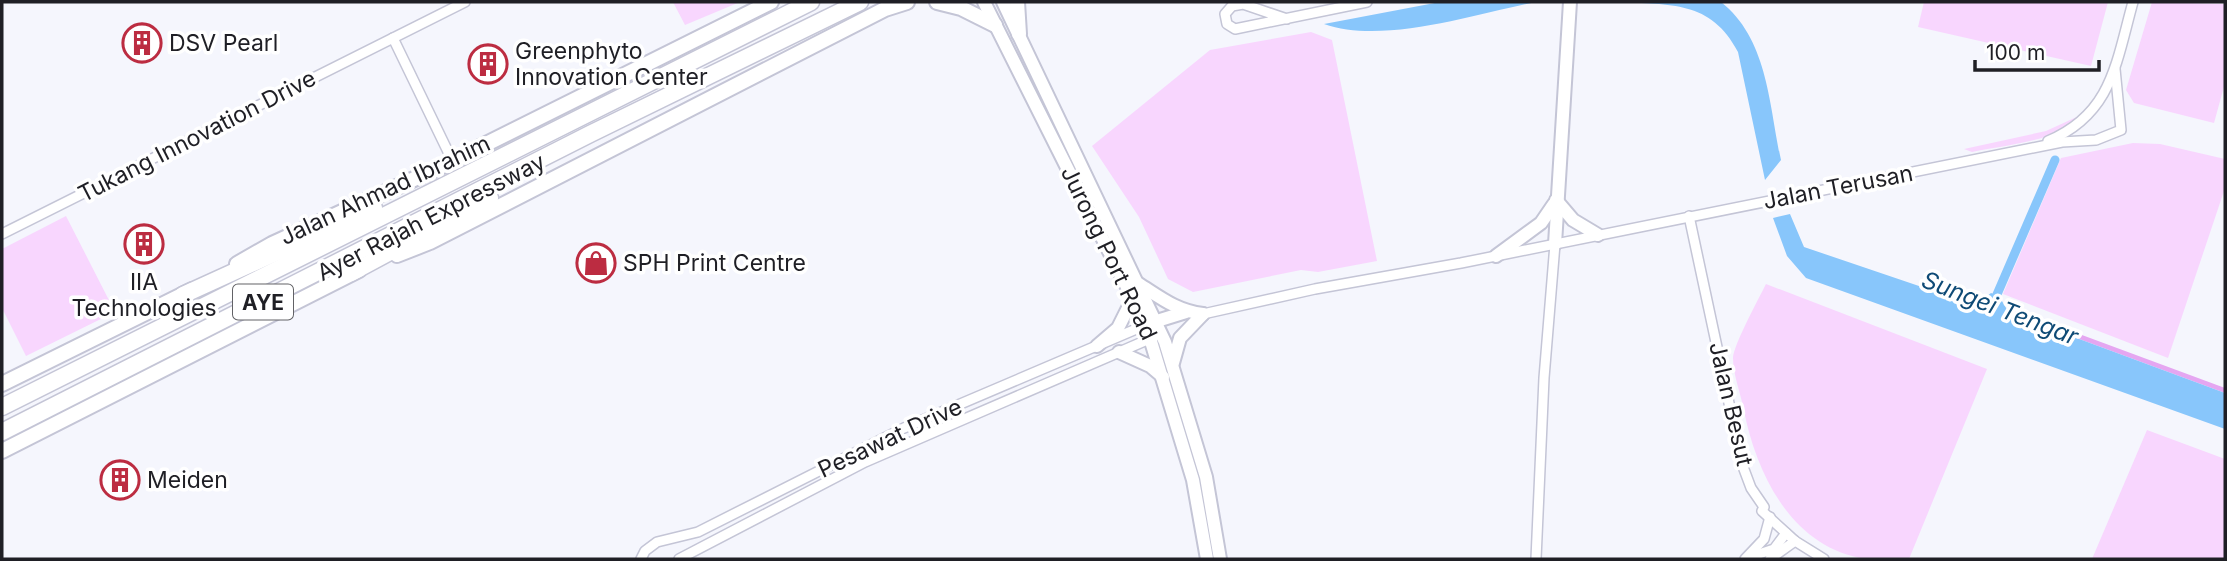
<svg xmlns="http://www.w3.org/2000/svg" width="2227" height="561" font-family="Inter,sans-serif">
<style>
.green{fill:#f8d6fe}
.forest{fill:#e5a6f1}
.water{fill:#88c6fb}
.lines{fill:none;stroke-linecap:round;stroke-linejoin:round}
.canal{stroke:#88c6fb;stroke-width:9}
.street-casing{stroke:#c4c5d6;stroke-width:12}
.secondary-casing{stroke:#c4c5d6;stroke-width:16}
.primary-casing{stroke:#c4c5d6;stroke-width:18}
.highway-casing{stroke:#c4c5d6;stroke-width:19}
.street{stroke:#fff;stroke-width:9}
.secondary{stroke:#fff;stroke-width:12}
.primary{stroke:#fff;stroke-width:14}
.highway{stroke:#fff;stroke-width:16}
.labels{text-anchor:middle;dominant-baseline:central;stroke-width:7;stroke-linejoin:round;paint-order:stroke}
.shield{fill:#fff;stroke:#626266;stroke-width:2}
.shield-label{font-size:21px;font-weight:bold;fill:#1f1f25}
.poi-label{font-size:23px;fill:#1f1f25;stroke:#fff;text-anchor:start}
.street-label{font-size:23px;fill:#1f1f25;stroke:#fff}
.water-label{font-size:24px;font-style:italic;fill:#0f4b76;stroke:#fff}
</style>
<rect width="100%" height="100%" fill="#f5f6fd"/>
<g class="green">
<path d="M673 2H740L685 25Z"/>
<path d="M1924 2H2108L2091 66 1918 27Z"/>
<path d="M2152 2 2225 4V83L2214 123 2134 103 2126 90Z"/>
<path d="M1311 32 1332 40 1377 261 1318 272 1301 270 1193 292 1168 279 1139 217 1092 146 1210 50Z"/>
<path d="M2081 115C2067 140 2000 146 1972 152L1964 149 2046 131Z"/>
<path d="M2133 143 2160 144 2225 159V188L2168 358 2003 294 2061 158Z"/>
<path d="M66 216 115 312 26 356 2 308V249Z"/>
<path d="M1766 284 1987 369 1909 559C1895 559 1880 561 1866 559 1792 548 1757 475 1744 411 1741 394 1733 375 1733 358 1733 346 1759 298 1766 284Z"/>
<path d="M2147 430 2225 459V559H2092Z"/>
</g>
<path class="forest" d="M2012 309 2225 388V393L2009 313Z"/>
<g class="water">
<path d="M1440 2H1536C1475 14 1383 45 1324 24Z"/>
<path d="M1618 2H1721C1768 39 1769 105 1781 160L1765 180 1738 52C1711 0 1670 5 1618 2Z"/>
<path d="M1790 214 1804 247 1975 305 1991 293 1999 296 2009 313 2225 393V429L1806 278 1787 256 1773 218Z"/>
</g>
<g class="lines">
<path class="canal" d="M1992 306 2055 160"/>
<g class="street-casing">
<g id="street">
<path d="M1287 19 1243 4 1232 6 1225 14 1227 24 1235 29 1367 2"/>
<path d="M393 38 452 160"/>
<path d="M2048 141C2112 114 2116 63 2133 2"/>
<path d="M1689 216 1742 464 1751 488 1764 507 1762 511 1795 541 1824 559"/>
<path d="M2 234 465 2"/>
<path d="M1203 314 1315 289 1461 263 2062 142 2096 140 2121 130 2115 69"/>
<path d="M1747 558 1774 549 1786 533"/>
<path d="M641 559 645 551 657 542 698 532 904 428 1148 324"/>
<path d="M679 559 865 462 1154 337"/>
<path d="M1536 559 1544 378 1555 244"/>
<path d="M1745 559 1764 539 1770 517"/>
<path d="M1770 559 1795 541"/>
</g>
</g>
<g class="secondary-casing">
<g id="secondary">
<path d="M984 2 1146 325 1193 480 1207 559"/>
<path d="M1003 2 1165 342 1206 477 1220 559"/>
<path d="M1556 200 1573 220 1598 235"/>
<path d="M1555 244 1570 2"/>
<path d="M1496 256 1541 223 1554 204"/>
<path d="M1139 284C1161 298 1177 311 1203 314"/>
<path d="M1157 321 1186 312"/>
<path d="M1097 346 1118 328 1133 298"/>
<path d="M1119 352 1150 366 1163 377"/>
<path d="M1173 363 1180 338 1203 314"/>
</g>
</g>
<g class="primary-casing">
<g id="primary">
<path d="M937 2 961 8 995 25"/>
<path d="M1017 2 1019 34"/>
<path d="M397 255 430 242 885 9 907 2"/>
<path d="M237 264 272 244 436 169 771 2"/>
<path d="M2 384 192 290"/>
<path d="M2 451 359 270"/>
</g>
</g>
<g class="highway-casing">
<g id="highway">
<path d="M351 273 490 198"/>
<path d="M183 295 374 208"/>
<path d="M2 407 811 2"/>
<path d="M2 432 590 134 860 2"/>
</g>
</g>
<use href="#street" class="street"/>
<use href="#secondary" class="secondary"/>
<use href="#primary" class="primary"/>
<use href="#highway" class="highway"/>
</g>
<defs>
<g id="building-ring" transform="scale(2.0125)"><circle r="9.5" fill="#fff" stroke="#bc2c41" stroke-width="1.5"/><path d="M-4-6H4V6H1V3H-1V6H-4ZM-2.5-4.3h1.7v1.8h-1.7ZM.8-4.3h1.7v1.8H.8ZM-2.5-1h1.7V.8h-1.7ZM.8-1h1.7V.8H.8Z" fill="#bc2c41"/></g>
<g id="shop-ring" transform="scale(2.0125)"><circle r="9.5" fill="#fff" stroke="#bc2c41" stroke-width="1.5"/><path d="M-5-2.5h2.3a2.7 3.5 0 0 1 5.4 0H5L5.5 6h-11ZM-1.5-2.5h3a1.5 2.3 0 0 0-3 0Z" fill="#bc2c41"/></g>
</defs>
<g fill-rule="evenodd">
<use href="#building-ring" x="142" y="43"/>
<use href="#building-ring" x="488" y="64"/>
<use href="#building-ring" x="144" y="244"/>
<use href="#shop-ring" x="596" y="263"/>
<use href="#building-ring" x="120" y="480"/>
</g>
<g class="labels">
<rect class="shield" x="233" y="284.5" width="60" height="35" rx="5"/>
<g class="shield-label">
<text x="263" y="302">AYE</text>
</g>
<g class="poi-label">
<text x="169" y="43">DSV Pearl</text>
<text x="515" y="51">Greenphyto<tspan x="515" dy="26">Innovation Center</tspan></text>
<text x="623" y="263">SPH Print Centre</text>
<text x="144" y="282" text-anchor="middle">IIA<tspan x="144" dy="26">Technologies</tspan></text>
<text x="147" y="480">Meiden</text>
</g>
<g class="street-label">
<text transform="translate(197 136) rotate(-27)">Tukang Innovation Drive</text>
<text transform="translate(1838 187) rotate(-11)">Jalan Terusan</text>
<text transform="translate(385 190) rotate(-25)">Jalan Ahmad Ibrahim</text>
<text transform="translate(431 217) rotate(-27)">Ayer Rajah Expressway</text>
<text transform="translate(1109 253) rotate(64)">Jurong Port Road</text>
<text transform="translate(1731 404) rotate(77)">Jalan Besut</text>
<text transform="translate(890 438) rotate(-25)">Pesawat Drive</text>
</g>
<g class="water-label">
<text transform="translate(2000 308) rotate(21)">Sungei Tengar</text>
</g>
</g>
<rect width="2227" height="561" fill="none" stroke="#1f1f25" stroke-width="7"/>
<path d="M1975 60v10h124v-10" fill="none" stroke="#1f1f25" stroke-width="3.5"/>
<text x="1986" y="60" font-size="21" fill="#1f1f25" stroke="#ffffff" stroke-width="5" paint-order="stroke">100 m</text>
</svg>
